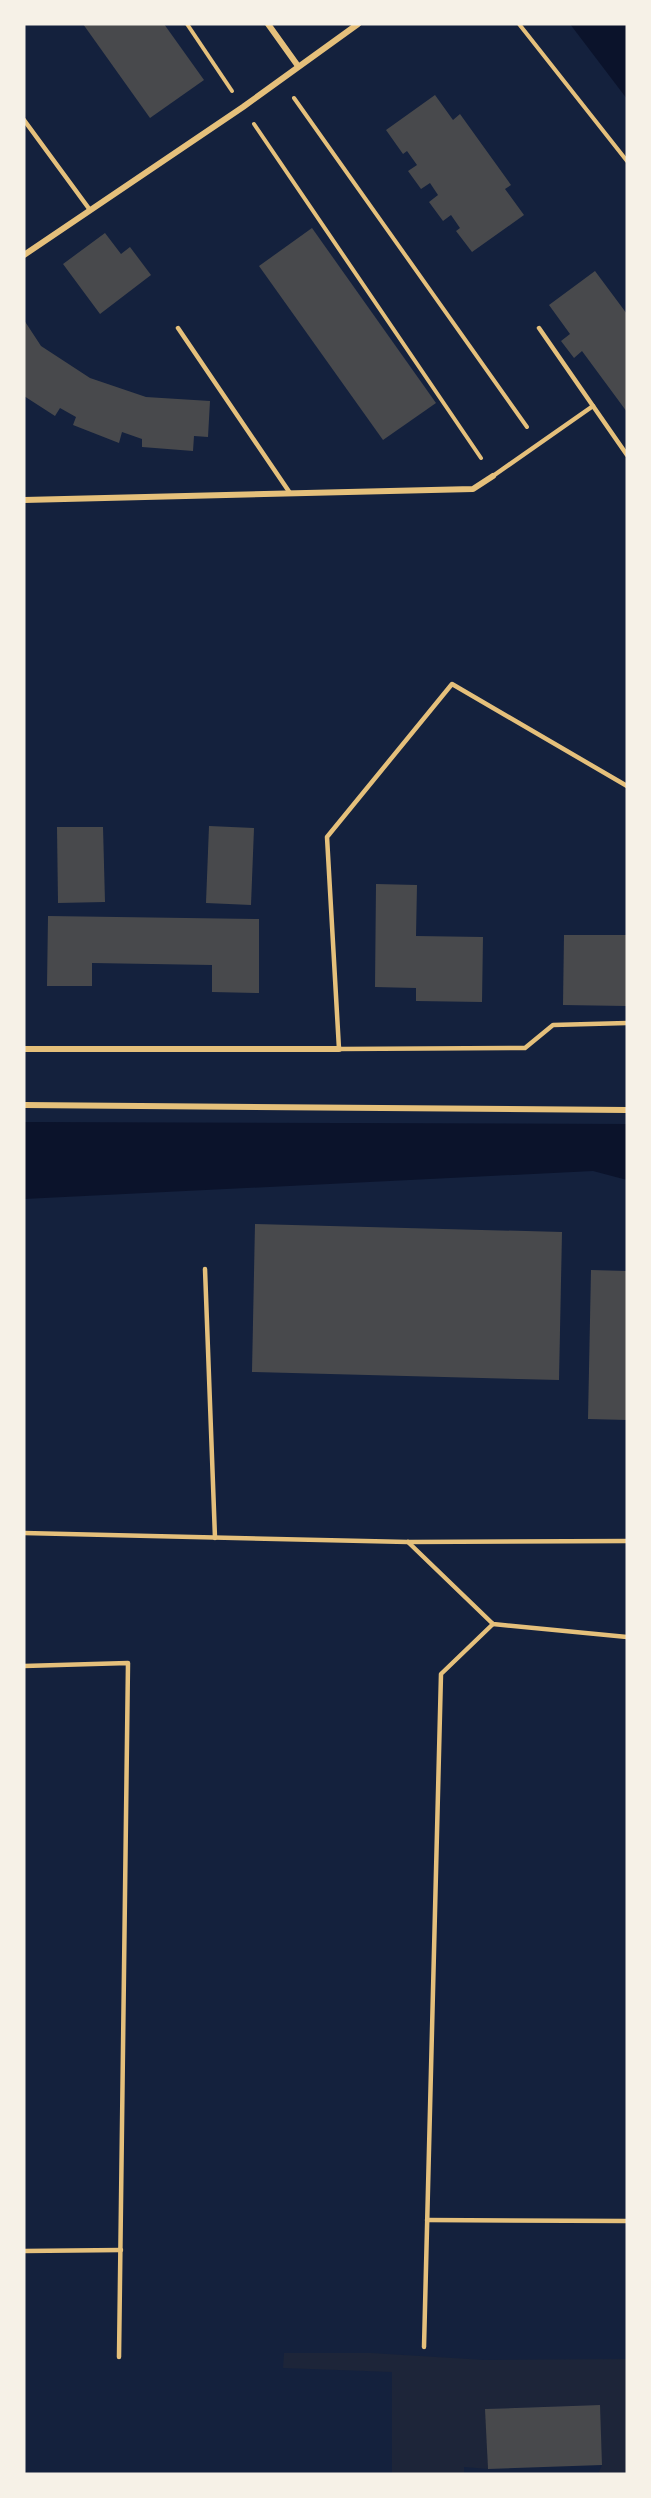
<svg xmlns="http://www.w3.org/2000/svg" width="651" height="2498" font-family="Figtree,sans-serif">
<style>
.green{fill:#1d2539}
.water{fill:#0b132b}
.building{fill:#48494c}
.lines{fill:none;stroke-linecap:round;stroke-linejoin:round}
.path{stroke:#e5c07b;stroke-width:4}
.service{stroke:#e5c07b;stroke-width:4.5}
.minor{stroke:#e5c07b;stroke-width:6}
</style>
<rect width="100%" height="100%" fill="#14213d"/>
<path class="green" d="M284 2353H371L485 2360 627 2359V2474H598L602 2465 599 2405 486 2409 488 2469 464 2467V2474H392V2372L283 2368Z"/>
<g class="water">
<path d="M570 24H627V99Z"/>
<path d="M24 1122 627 1124V1180L593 1171 24 1199Z"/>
</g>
<g class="building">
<path d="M83 24H164L204 80 150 118Z"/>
<path d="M435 95 453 120 460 114 511 185 505 189 524 215 472 252 456 231 460 228 451 215 443 221 429 202 438 195 430 183 421 189 408 171 417 165 407 151 403 154 386 130Z"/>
<path d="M312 228 436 403 383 440 259 266Z"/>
<path d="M105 233 121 254 130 247 151 275 100 314 63 264Z"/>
<path d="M595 271 627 314V412L582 351 574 358 561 341 570 334 549 305Z"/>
<path d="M24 320 41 346 90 378 146 397 210 401 208 437 194 436 193 451 142 447V439L122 432 119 443 73 425 76 417 60 408 55 416 24 396Z"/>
<path d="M209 826 254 828 251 905 206 903Z"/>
<path d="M57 827H103L105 902 58 903Z"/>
<path d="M376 884 417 885 416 936 483 937 482 1002 416 1001V988L375 987Z"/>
<path d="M48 916 259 919V993L212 992V965L92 963V986H47Z"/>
<path d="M564 935H627L626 1006 563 1005Z"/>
<path d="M255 1224 562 1232 559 1380 252 1372Z"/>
<path d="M591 1270 627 1271V1420L588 1419Z"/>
<path d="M600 2405 602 2465 488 2469 485 2409Z"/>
</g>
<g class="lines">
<g class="path">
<path d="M187 24 232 91"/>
<path d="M519 24 627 161"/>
<path d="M294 98 527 427"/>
<path d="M254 124 481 458"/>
</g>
<g class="service">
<path d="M24 120 90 210"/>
<path d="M178 328 290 493"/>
<path d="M593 406 627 455"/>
<path d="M493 476 593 406 539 328"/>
<path d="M627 786 452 684 327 837 339 1049 525 1048 553 1025 627 1023"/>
<path d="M205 1269 215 1538"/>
<path d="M24 1533 408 1542 627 1541"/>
<path d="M408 1542 493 1624 627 1637"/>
<path d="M24 1666 128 1663 119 2357"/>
<path d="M427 2220 627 2221"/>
<path d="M24 2251 121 2250"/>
<path d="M424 2347 441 1674 493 1624"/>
</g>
<g class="minor">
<path d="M268 24 298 66"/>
<path d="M24 255 243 107 358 24"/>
<path d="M24 500 473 489 493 476"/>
<path d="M24 1049H339"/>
<path d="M24 1105 627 1110"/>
</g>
</g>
<rect width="651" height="2498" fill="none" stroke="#f6f1e7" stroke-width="51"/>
</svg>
